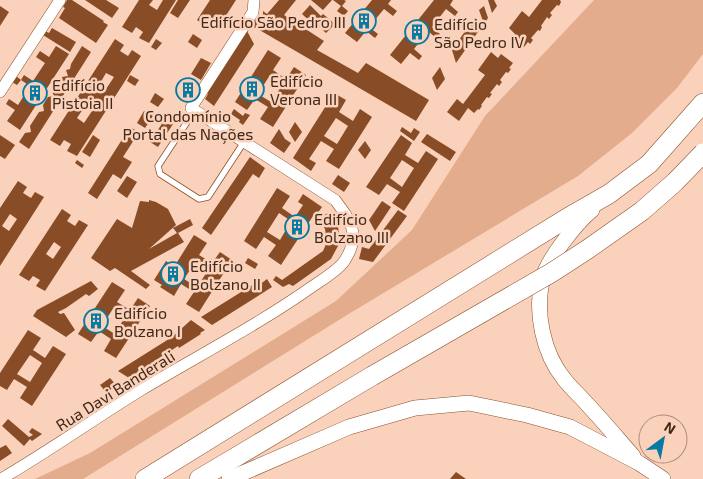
<svg xmlns="http://www.w3.org/2000/svg" width="703" height="479" font-family="'Exo 2',sans-serif">
<style>
.green{fill:#e3ac8d}
.building{fill:#884d27;fill-rule:evenodd}
.lines{fill:none;stroke-linecap:round;stroke-linejoin:round}
.service-casing{stroke:#8b512d;stroke-width:7}
.minor-casing{stroke:#8b512d;stroke-width:12}
.tertiary-casing{stroke:#8b512d;stroke-width:16}
.primary-casing{stroke:#8b512d;stroke-width:20}
.service{stroke:#fff;stroke-width:5.5}
.minor{stroke:#fff;stroke-width:11}
.tertiary{stroke:#fff;stroke-width:15}
.primary{stroke:#fff;stroke-width:19}
.primary-bridge-casing{stroke:#8b512d;stroke-width:20;stroke-linecap:butt}
.primary-bridge{stroke:#fff;stroke-width:19}
.labels{text-anchor:middle;dominant-baseline:central;stroke-width:5;stroke-linejoin:round;paint-order:stroke}
.poi-label{font-size:16px;fill:#412818;stroke:#fad1ba;text-anchor:start}
.street-label{font-size:16px;fill:#412818;stroke:#fad1ba}
</style>
<rect width="100%" height="100%" fill="#fad1ba"/>
<path class="green" d="M594 0H703V54L677 88 632 133 578 176 347 315 83 479H35L90 453 336 301 412 230 485 116Z"/>
<g class="building">
<path d="M67 0H72L104 21 103 22 108 25 96 43 59 18 65 8 63 7Z"/>
<path d="M85 0H106L119 8 112 18Z"/>
<path d="M139 0H153L149 5 157 10 163 0H176L149 43 139 38 143 32 136 27 132 33 122 27Z"/>
<path d="M178 0H190L178 18 170 13Z"/>
<path d="M210 0H236L218 28 209 22 206 26 197 20Z"/>
<path d="M279 0H296L284 15 324 41 317 50 358 73 366 63 429 100 416 121 256 28 250 27 256 17H263V11L267 14Z"/>
<path d="M311 0H332L323 10Z"/>
<path d="M333 0H344L346 1 342 6 348 11 344 16 337 11 341 6Z"/>
<path d="M372 0H391L388 4 397 11 393 16 384 9 369 27 378 34 375 38 366 31 357 42 345 33Z"/>
<path d="M434 0H453L450 5 458 12 455 16 446 9 432 27 440 34 436 38 428 31 414 49 422 56 419 60 410 53 401 64 390 55Z"/>
<path d="M488 0H494L497 6 492 13Z"/>
<path d="M542 0H560L561 2 559 6 557 5 550 13 552 15 549 19 547 17 541 26 542 27 540 31 538 30 531 38 533 40 530 44 528 42 524 47 512 38 515 34 509 28 522 11 529 17Z"/>
<path d="M310 5 321 16 323 14 335 24 326 33 315 23 314 25 302 14Z"/>
<path d="M0 6 9 12 0 26Z"/>
<path d="M484 6 488 18 484 24 479 10Z"/>
<path d="M475 17 480 29 456 63 452 50Z"/>
<path d="M52 28 76 42 70 52 43 35 45 31 49 33Z"/>
<path d="M247 31 254 44 214 106 205 99 208 94 207 93Z"/>
<path d="M193 34 202 40 197 48 188 42Z"/>
<path d="M115 39 124 45 120 51 128 56 132 50 141 56 77 156 67 151 71 144 64 140 60 146 50 140ZM106 73 114 77 106 89 99 85ZM85 106 92 111 84 123 77 118Z"/>
<path d="M156 39 162 43 156 50 151 47Z"/>
<path d="M56 46 69 54 20 130 7 121 15 110 6 104 9 99 18 105 30 86 21 80 24 75 33 81 45 63 36 57 40 51 49 57Z"/>
<path d="M82 46 91 52 29 149 19 142 25 133 31 132 30 126 39 112 44 111 43 105 48 97 54 96 52 91 58 90 57 84 63 82 62 77 68 76 66 70 70 69 71 64Z"/>
<path d="M268 50 281 58 273 70 286 79 294 67 306 75 273 127 260 119 268 107 255 99 247 110 235 102ZM270 75 283 84 271 102 258 94Z"/>
<path d="M491 52 498 58 501 54 513 63 509 68 511 69 508 73 506 72 500 80 502 82 499 86 497 84 490 93 492 94 489 98 487 97 481 105 482 106 479 110 478 109 474 113 468 108 459 121 447 112 457 99 463 104 485 75 478 70Z"/>
<path d="M201 58 211 63 201 80 191 74Z"/>
<path d="M440 67 445 79 437 90 432 78Z"/>
<path d="M130 75 139 80 135 86 127 81Z"/>
<path d="M16 76 21 80 17 85 12 82Z"/>
<path d="M187 84 194 88 190 96 182 92Z"/>
<path d="M155 93 164 99 158 107 150 102Z"/>
<path d="M334 93 346 100 339 112 353 121 360 109 372 117 339 169 326 161 334 149 321 141 309 159 316 163 311 171 293 158ZM336 118 348 126 337 144 324 136Z"/>
<path d="M234 109 243 116 245 113 250 115 243 125 239 122 240 120 231 114Z"/>
<path d="M144 111 153 116 145 128 137 123Z"/>
<path d="M167 116 175 121 158 147 150 142Z"/>
<path d="M295 122 302 132 295 142 289 132Z"/>
<path d="M130 127 139 132 123 157 132 162 121 179 113 174 97 199 88 193Z"/>
<path d="M402 127 411 133 414 128 420 132 414 141 400 131Z"/>
<path d="M279 129 285 139 291 143 284 153 270 143Z"/>
<path d="M427 134 456 152 450 161 421 142Z"/>
<path d="M0 135 15 145 5 159 0 156Z"/>
<path d="M93 135 100 140 90 157 82 152Z"/>
<path d="M401 135 412 143 405 155 418 163 426 151 438 159 404 211 392 203 400 192 387 184 379 195 366 187ZM402 160 414 168 402 187 390 178Z"/>
<path d="M365 141 371 150 365 159 358 150Z"/>
<path d="M250 157 265 168 259 178 253 174 211 235 202 228Z"/>
<path d="M77 160 84 165 82 168 75 163Z"/>
<path d="M338 175 350 183 344 192 332 184Z"/>
<path d="M127 176 137 182 127 198 117 191Z"/>
<path d="M18 181 27 187 23 193 31 198 35 192 44 197 0 266V208ZM10 214 17 219 9 231 2 226Z"/>
<path d="M277 188 290 196 282 208 295 217 303 205 298 202 303 194 322 207 317 214 315 213 281 265 268 256 276 245 264 237 256 249 244 241ZM279 213 291 221 280 240 267 232Z"/>
<path d="M149 200 156 202 168 209 176 225 149 249 177 233 173 228 190 219 193 225 178 233 184 242 131 271 150 285 146 289 115 268 110 271 91 258 117 219 132 228 140 201 149 202Z"/>
<path d="M382 201 391 207 375 231 369 220Z"/>
<path d="M62 209 71 215 67 221 75 226 79 220 88 225 45 291 36 286 40 280 33 276 29 281 19 275ZM54 242 61 247 53 259 46 254Z"/>
<path d="M398 210 407 216 373 262 359 259 362 247 369 249Z"/>
<path d="M330 212 338 226 339 236V244L331 259 293 286 289 284 283 287 273 280 276 276 282 280 323 251 327 242 325 229 318 218Z"/>
<path d="M194 235 207 243 199 255 212 263 220 252 232 260 199 312 186 304 194 292 181 284 174 296 160 287 162 285 154 280 166 261 174 267ZM196 261 209 269 197 287 184 279Z"/>
<path d="M248 258 258 264 255 269 245 263Z"/>
<path d="M267 279 272 287 212 325 201 317 257 282 259 285Z"/>
<path d="M91 281 98 289 89 296 86 294 66 308 58 312 60 314 64 313 75 330 66 337 33 316 37 310Z"/>
<path d="M112 282 125 290 117 302 130 310 138 298 150 306 116 358 104 351 111 339 99 331 91 342 78 334ZM114 307 126 315 115 334 102 326Z"/>
<path d="M191 320 205 330 200 333 201 334 179 348 178 346 129 378 118 371 172 337Z"/>
<path d="M28 330 41 338 33 350 45 358 53 346 66 354 32 406 20 398 27 387 14 379 7 390 0 386V373ZM30 355 42 363 30 382 17 374Z"/>
<path d="M110 378 117 386 106 392 100 385Z"/>
<path d="M8 419 29 437 33 435 29 432 32 428 42 434 32 441 30 439 24 446 2 426Z"/>
<path d="M6 445 12 453 0 461V448Z"/>
<path d="M456 472 466 479H450Z"/>
</g>
<g class="lines">
<g class="service-casing">
<path id="service" d="M195 110 158 166 160 174 199 199 208 197 244 142"/>
</g>
<g class="minor-casing">
<g id="minor">
<path d="M0 92 60 0"/>
<path d="M1 479C49 451 94 419 141 390 199 355 258 325 313 286 322 280 340 269 345 260 361 235 351 221 335 200L191 108 253 12 254 0"/>
</g>
</g>
<g class="tertiary-casing">
<g id="tertiary">
<path d="M592 210C576 223 546 261 542 281 535 313 543 353 564 379 571 388 580 396 587 404 603 421 618 439 633 456"/>
<path d="M229 479 349 427 415 408 469 403 527 415 570 427 639 463 663 479"/>
</g>
</g>
<g class="primary-casing">
<g id="primary">
<path d="M145 479 567 218 609 194 649 164 703 103"/>
<path d="M199 479 372 376"/>
</g>
</g>
<use href="#service" class="service"/>
<use href="#minor" class="minor"/>
<use href="#tertiary" class="tertiary"/>
<use href="#primary" class="primary"/>
<g class="primary-bridge-casing">
<path id="primary-bridge" d="M372 376 551 273 588 249 642 211 675 182 703 153"/>
</g>
<use href="#primary-bridge" class="primary-bridge"/>
</g>
<defs>
<g id="building-ring" transform="scale(1.25)"><circle r="9.5" fill="#fad1ba" stroke="#077aa3" stroke-width="1.5"/><path d="M-4-6H4V6H1V3H-1V6H-4ZM-2.5-4.3h1.7v1.8h-1.7ZM.8-4.3h1.7v1.8H.8ZM-2.5-1h1.7V.8h-1.7ZM.8-1h1.7V.8H.8Z" fill="#077aa3"/></g>
</defs>
<g fill-rule="evenodd">
<use href="#building-ring" x="364" y="21"/>
<use href="#building-ring" x="417" y="32"/>
<use href="#building-ring" x="252" y="89"/>
<use href="#building-ring" x="188" y="90"/>
<use href="#building-ring" x="35" y="93"/>
<use href="#building-ring" x="297" y="227"/>
<use href="#building-ring" x="173" y="274"/>
<use href="#building-ring" x="96" y="321"/>
</g>
<g class="labels">
<g class="poi-label">
<text x="346" y="21" text-anchor="end">Edifício São Pedro III</text>
<text x="434" y="23">Edifício<tspan x="434" dy="18">São Pedro IV</tspan></text>
<text x="270" y="80">Edifício<tspan x="270" dy="18">Verona III</tspan></text>
<text x="52" y="84">Edifício<tspan x="52" dy="18">Pistoia II</tspan></text>
<text x="188" y="115" text-anchor="middle">Condomínio<tspan x="188" dy="18">Portal das Nações</tspan></text>
<text x="314" y="218">Edifício<tspan x="314" dy="18">Bolzano III</tspan></text>
<text x="190" y="265">Edifício<tspan x="190" dy="18">Bolzano II</tspan></text>
<text x="114" y="312">Edifício<tspan x="114" dy="18">Bolzano I</tspan></text>
</g>
<g class="street-label">
<text transform="translate(115 390) rotate(-32)">Rua Davi Banderali</text>
</g>
</g>
<g transform="translate(663 439) rotate(32)"><circle r="24" fill="#fad1ba" stroke="#b08d79"/>
<path d="M0-4L9 19L0 12L-9 19Z" fill="#077aa3"/>
<text y="-8" font-size="14" font-weight="bold" text-anchor="middle" fill="#412818">N</text>
</g>
</svg>
